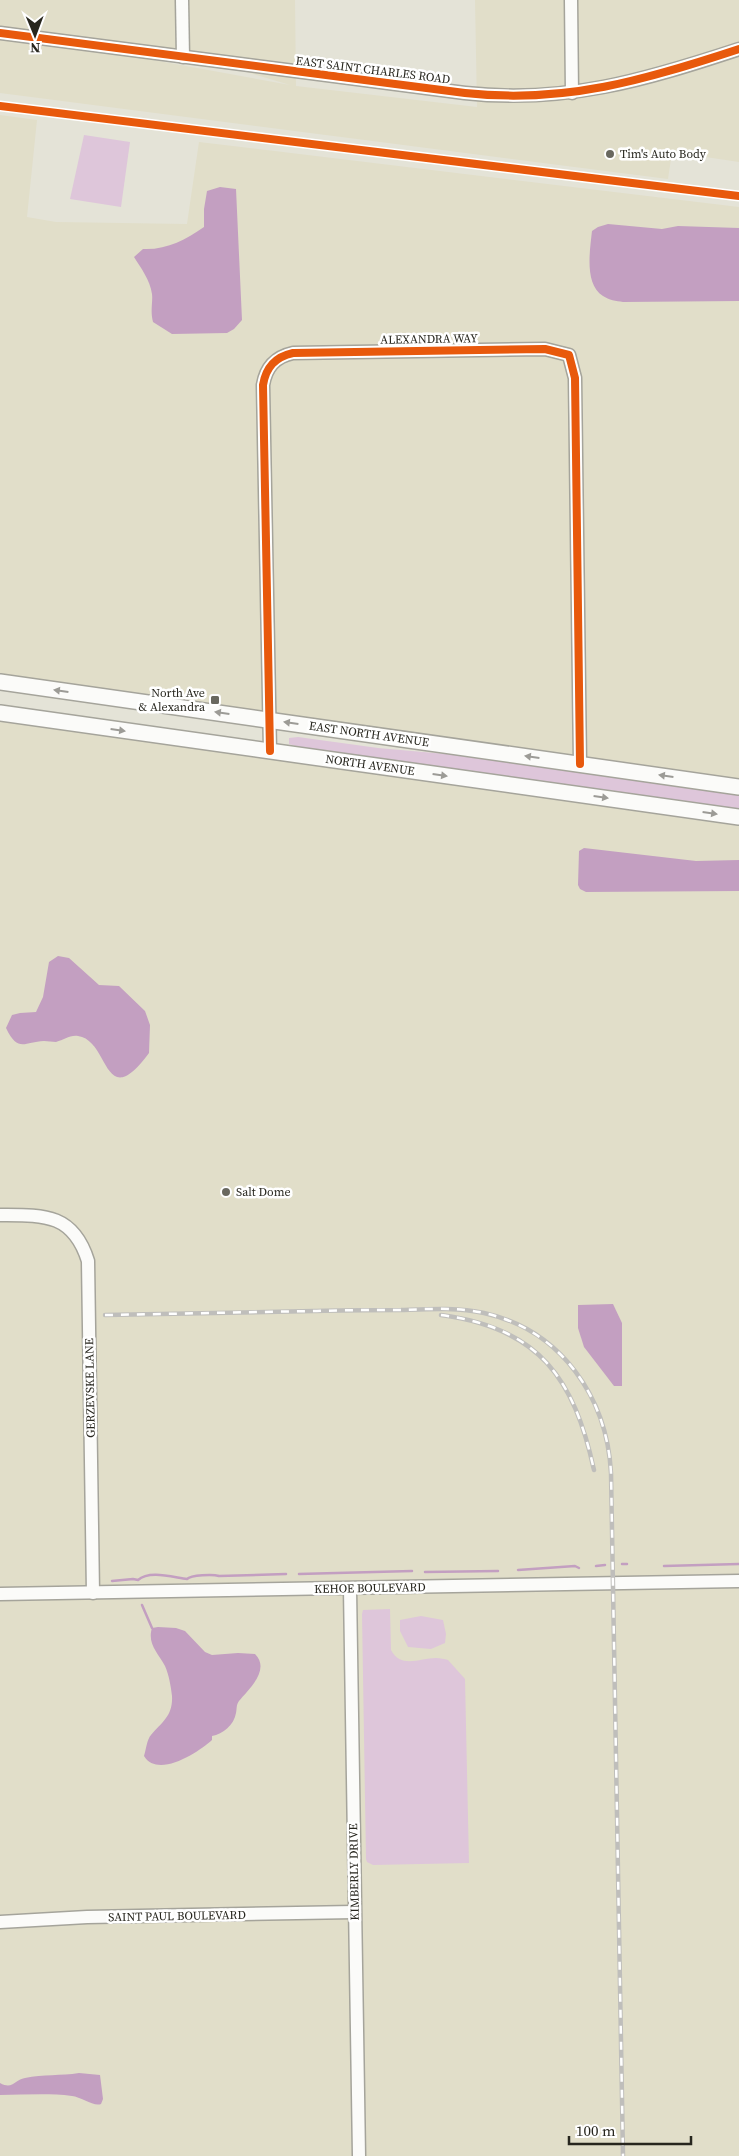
<svg xmlns="http://www.w3.org/2000/svg" width="739" height="2156" font-family="'Source Serif 4',serif">
<style>
.built{fill:#e1dec9}
.green{fill:#dec6da}
.water{fill:#c39fc1}
.lines{fill:none;stroke-linecap:round;stroke-linejoin:round}
.stream{stroke:#c39fc1;stroke-width:2.5}
.minor-casing{stroke:#a5a49b;stroke-width:15}
.major-casing{stroke:#a5a49b;stroke-width:18}
.minor{stroke:#fbfbf9;stroke-width:12}
.major{stroke:#fbfbf9;stroke-width:15}
.rail-casing{stroke:#bfbebb;stroke-width:4.5}
.rail{stroke:#fff;stroke-width:2.5;stroke-dasharray:8;stroke-linecap:butt}
.cycleway-casing{stroke:#fff;stroke-width:11}
.cycleway{stroke:#e8590c;stroke-width:8}
.oneway{fill:#9c9b96}
.poi-dot{fill:#69685f;stroke:#fff;stroke-width:2}
.labels{text-anchor:middle;dominant-baseline:central;stroke-width:5;stroke-linejoin:round;paint-order:stroke}
.street-label{font-size:12px;fill:#27261e;stroke:#fff}
.poi-label{font-size:12px;fill:#27261e;stroke:#fff;text-anchor:start}
</style>
<rect width="100%" height="100%" fill="#e4e3d7"/>
<g class="built">
<path d="M0 0H295L296 86 477 107 475 0H739V162L672 152 668 179 0 93V32L290 85 180 52 0 28Z"/>
<path d="M0 115 37 120 27 217 56 222 187 224 199 142 739 207V781L0 676Z"/>
<path d="M0 720 739 826V1578L0 1590Z"/>
<path d="M739 1588V2156H0V1600Z"/>
</g>
<g class="green">
<path d="M84 135 130 142 121 207 70 199Z"/>
<path d="M298 737 378 748 457 755 739 794V809L306 749 289 744V738Z"/>
<path d="M390 1609 391 1650C401 1669 420 1658 436 1658 440 1658 445 1659 448 1660L465 1679 469 1863 373 1865 367 1862 366 1859 362 1614 363 1610Z"/>
<path d="M421 1616 443 1620 446 1634 445 1643 431 1649 408 1647 400 1631V1620Z"/>
</g>
<g class="water">
<path d="M220 187 236 189 242 320 234 329 227 333 172 334 153 322C150 311 153 302 152 294 150 280 141 268 134 257L143 249C167 250 185 240 204 227V209L207 191Z"/>
<path d="M608 224 662 229 678 226 739 228V301L623 302C616 301 609 300 603 296 584 284 590 250 592 231L598 227Z"/>
<path d="M584 848 696 861 739 860V891L586 892 580 889 578 885 579 851Z"/>
<path d="M58 956 69 958 99 985 119 986 145 1011 150 1025 149 1053C103 1115 110 1040 78 1036 69 1035 64 1040 56 1042 52 1042 48 1041 44 1041 24 1042 18 1053 6 1028L12 1015 20 1013 36 1012 43 997 49 962Z"/>
<path d="M613 1304 622 1323V1386H614L584 1347 578 1328V1305Z"/>
<path d="M158 1627 176 1628 185 1631 205 1652 212 1655 238 1653 255 1654C271 1670 248 1690 239 1701 236 1705 237 1709 236 1713 234 1725 223 1734 212 1736V1740C199 1752 158 1779 144 1756 146 1750 147 1739 151 1735 162 1722 173 1716 172 1696 171 1687 169 1675 165 1666 158 1653 147 1644 152 1628Z"/>
<path d="M79 2073 100 2075 103 2099 101 2104C94 2107 81 2097 72 2096 48 2093 24 2095 0 2095V2083C13 2090 14 2080 25 2078 43 2074 61 2076 79 2073Z"/>
</g>
<g class="lines">
<g class="stream">
<path d="M622 1564H627"/>
<path d="M596 1566 605 1565"/>
<path d="M664 1566 739 1564"/>
<path d="M518 1570 575 1566 579 1568"/>
<path d="M425 1572 498 1571"/>
<path d="M299 1574 412 1571"/>
<path d="M112 1581 133 1579 138 1580C149 1570 172 1577 187 1579 191 1575 213 1574 219 1576L286 1574"/>
<path d="M142 1605 152 1628"/>
</g>
<g class="minor-casing">
<g id="minor">
<path d="M182 0 183 57"/>
<path d="M571 0 572 93"/>
<path d="M0 33 465 93C565 104 645 80 739 49"/>
<path d="M270 751 263 385C266 367 275 357 293 353L545 349 569 355 575 378 580 764"/>
<path d="M0 1215C43 1215 73 1213 88 1261L93 1593"/>
<path d="M350 1589 359 2156"/>
<path d="M0 1594 739 1581"/>
<path d="M0 1922 87 1917 354 1912"/>
</g>
</g>
<g class="major-casing">
<g id="major">
<path d="M0 682 739 787"/>
<path d="M0 713 739 817"/>
</g>
</g>
<use href="#minor" class="minor"/>
<use href="#major" class="major"/>
<g class="rail-casing">
<g id="rail">
<path d="M105 1315C175 1314 246 1312 317 1311 345 1310 373 1310 401 1310 428 1309 457 1307 484 1313 561 1330 607 1397 611 1473L623 2156"/>
<path d="M441 1315C540 1328 574 1379 594 1470"/>
</g>
</g>
<use href="#rail" class="rail"/>
<g class="cycleway-casing">
<g id="cycleway">
<path d="M0 33 465 93C565 104 645 80 739 49"/>
<path d="M0 106 739 196"/>
<path d="M270 751 263 385C266 367 275 357 293 353L545 349 569 355 575 378 580 764"/>
</g>
</g>
<use href="#cycleway" class="cycleway"/>
</g>
<defs><path id="oneway-solid" d="M-6-.8H1V-3.2L6.5 0L1 3.2V.8H-6Z" transform="scale(1.25)"/></defs>
<g class="oneway">
<use href="#oneway-solid" transform="translate(61 691) rotate(-172)"/>
<use href="#oneway-solid" transform="translate(222 713) rotate(-172)"/>
<use href="#oneway-solid" transform="translate(291 723) rotate(-172)"/>
<use href="#oneway-solid" transform="translate(118 730) rotate(8)"/>
<use href="#oneway-solid" transform="translate(532 757) rotate(-172)"/>
<use href="#oneway-solid" transform="translate(440 775) rotate(8)"/>
<use href="#oneway-solid" transform="translate(666 776) rotate(-172)"/>
<use href="#oneway-solid" transform="translate(601 797) rotate(8)"/>
<use href="#oneway-solid" transform="translate(710 813) rotate(8)"/>
</g>
<g class="poi-dot">
<circle cx="610" cy="154" r="5"/>
<rect x="210" y="695" width="10" height="10" rx="2.5"/>
<circle cx="226" cy="1192" r="5"/>
</g>
<g class="labels">
<g class="street-label">
<text transform="translate(373 70) rotate(7)">EAST SAINT CHARLES ROAD</text>
<text transform="translate(429 339) rotate(-1)">ALEXANDRA WAY</text>
<text transform="translate(369 734) rotate(8)">EAST NORTH AVENUE</text>
<text transform="translate(370 765) rotate(8)">NORTH AVENUE</text>
<text transform="translate(90 1388) rotate(-91)">GERZEVSKE LANE</text>
<text transform="translate(370 1588) rotate(-1)">KEHOE BOULEVARD</text>
<text transform="translate(354 1872) rotate(-91)">KIMBERLY DRIVE</text>
<text transform="translate(177 1916) rotate(-1)">SAINT PAUL BOULEVARD</text>
</g>
<g class="poi-label">
<text x="620" y="154">Tim's Auto Body</text>
<text x="205" y="693" text-anchor="end">North Ave<tspan x="205" dy="14">&amp; Alexandra</tspan></text>
<text x="236" y="1192">Salt Dome</text>
</g>
</g>
<g transform="translate(35 35) rotate(179)" stroke="#ffffff" stroke-width="4" paint-order="stroke">
<path d="M0-4L9 19L0 12L-9 19Z" fill="#27261e"/>
<text y="-8" font-size="14" font-weight="bold" text-anchor="middle" fill="#27261e">N</text>
</g>
<path d="M569 2136v8h122v-8" fill="none" stroke="#27261e" stroke-width="2.5"/>
<text x="576" y="2136" font-size="15" fill="#27261e" stroke="#ffffff" stroke-width="4" paint-order="stroke">100 m</text>
</svg>
